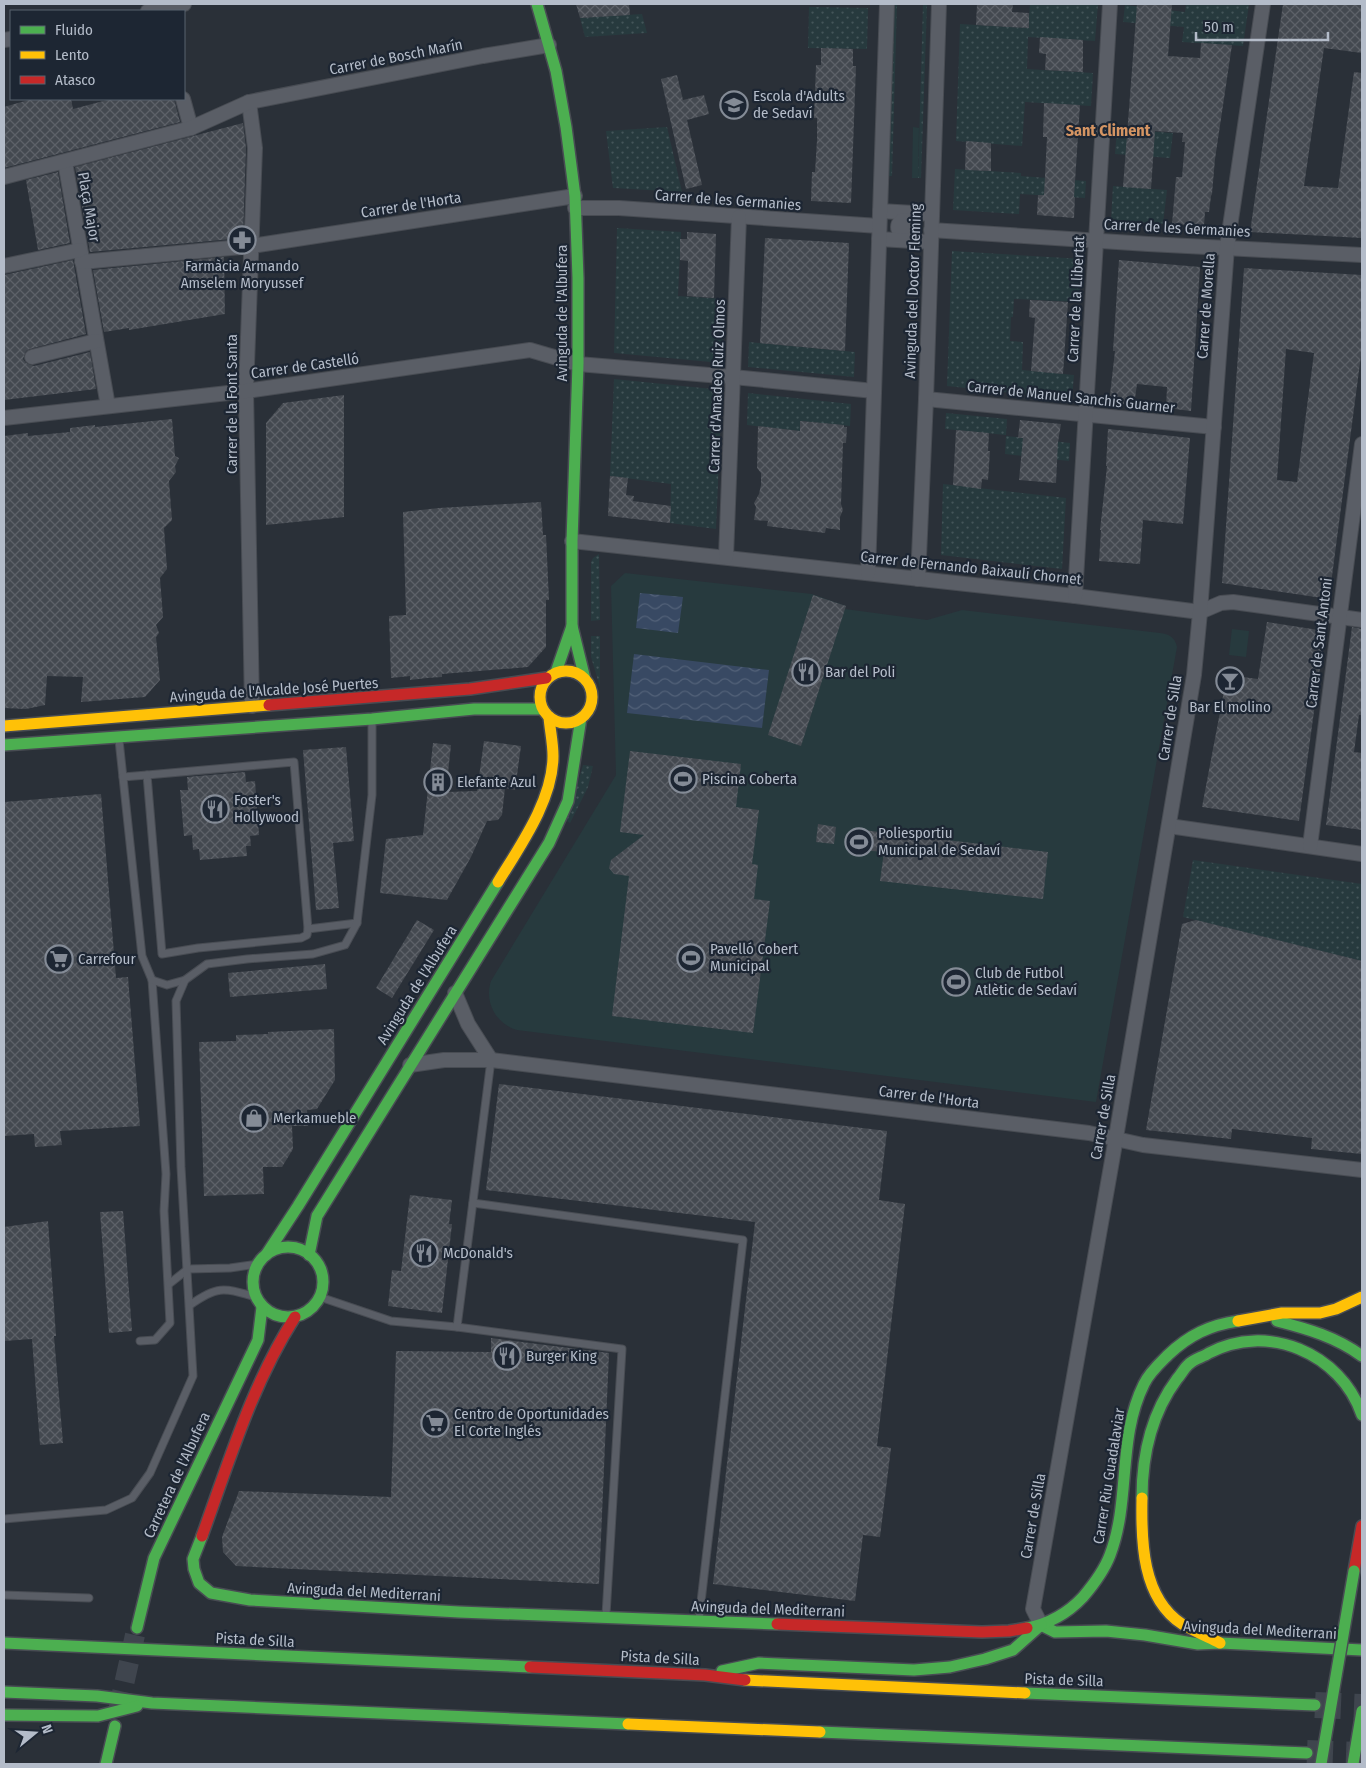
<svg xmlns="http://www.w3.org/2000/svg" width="1366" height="1768" font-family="'Fira Sans Condensed',sans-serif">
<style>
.grass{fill:url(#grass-dots)}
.green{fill:#273a3e}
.water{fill:url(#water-waves)}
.building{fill:url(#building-cross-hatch);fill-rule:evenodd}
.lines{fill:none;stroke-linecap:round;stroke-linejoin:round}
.secondary-tunnel{stroke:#3f454e;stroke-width:20;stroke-dasharray:20 10;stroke-linecap:butt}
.highway-tunnel{stroke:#3f454e;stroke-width:26;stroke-dasharray:26 13;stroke-linecap:butt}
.lane-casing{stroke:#484c53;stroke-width:9}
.street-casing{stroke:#484c53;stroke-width:16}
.fast-casing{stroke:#484c53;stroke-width:14}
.slow-casing{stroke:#484c53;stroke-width:14}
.jam-casing{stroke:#484c53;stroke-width:14}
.lane{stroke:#5a5e66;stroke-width:7}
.street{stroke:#5a5e66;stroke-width:14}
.fast{stroke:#4caf50;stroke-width:11}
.slow{stroke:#ffc107;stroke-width:11}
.jam{stroke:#c62828;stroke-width:11}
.fast-bridge-casing{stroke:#484c53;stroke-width:14;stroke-linecap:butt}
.fast-bridge{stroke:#4caf50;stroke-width:11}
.labels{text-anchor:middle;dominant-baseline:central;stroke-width:4.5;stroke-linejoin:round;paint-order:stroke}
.street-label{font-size:15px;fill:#b4bcc9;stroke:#1d2633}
.poi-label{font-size:15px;fill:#b4bcc9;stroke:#1d2633;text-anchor:start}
.neighbourhood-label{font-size:16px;font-weight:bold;fill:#d59563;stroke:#1d2633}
</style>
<defs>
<pattern id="grass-dots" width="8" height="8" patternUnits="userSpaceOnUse" patternTransform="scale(1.25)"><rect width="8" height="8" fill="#273a3e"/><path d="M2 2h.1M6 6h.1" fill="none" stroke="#445559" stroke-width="1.8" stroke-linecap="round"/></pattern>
<pattern id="water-waves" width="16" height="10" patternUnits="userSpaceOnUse" patternTransform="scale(1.25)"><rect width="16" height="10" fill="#384963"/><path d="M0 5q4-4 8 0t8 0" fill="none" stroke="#526178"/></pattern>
<pattern id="building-cross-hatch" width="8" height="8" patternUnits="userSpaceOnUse" patternTransform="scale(1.25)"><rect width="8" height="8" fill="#444950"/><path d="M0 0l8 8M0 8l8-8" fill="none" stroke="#5d6168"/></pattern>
</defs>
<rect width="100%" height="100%" fill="#2a3038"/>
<g class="grass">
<path d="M894 4H897L892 176H889Z"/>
<path d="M923 4H927L921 178H918Z"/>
<path d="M1030 4H1098L1095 41 1028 37 1027 69 1093 73 1091 106 1025 102 1022 146 956 141 960 24 1028 28Z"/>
<path d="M1186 4H1249L1243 46 1182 42 1184 27 1123 22 1125 5 1185 12Z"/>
<path d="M809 7 868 8 867 49 808 48Z"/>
<path d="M642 14 647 33 585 37 580 18Z"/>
<path d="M667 127 682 192 613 188 606 131Z"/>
<path d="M1117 129 1173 133 1170 158 1115 154Z"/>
<path d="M955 169 1021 173V176L1086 181 1085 198 1020 194 1019 214 953 210Z"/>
<path d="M1113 186 1167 190 1163 224 1111 220Z"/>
<path d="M617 228 681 232 678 296 724 299 722 363 614 353Z"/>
<path d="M952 251 1082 259 1079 302 1014 299 1013 317H1011L1010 341 1023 342 1022 370 1074 375 1072 399 947 386Z"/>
<path d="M749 342 855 352 854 377 748 367Z"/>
<path d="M614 379 722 390 716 529 670 523 671 484 610 476Z"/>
<path d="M748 393 851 404 850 426 801 421 800 431 747 425Z"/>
<path d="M946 413 1007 419 1006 435 945 429Z"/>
<path d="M1006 436 1070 443 1069 461 1005 454Z"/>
<path d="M943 484 1066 498 1062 569 941 555Z"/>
<path d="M599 554 600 620 591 621V562L593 558Z"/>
<path d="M591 636H600V687L591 657Z"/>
<path d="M583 765 593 766 588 787 570 823 567 821Z"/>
<path d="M1193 860 1362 884V961L1183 917Z"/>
</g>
<g class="green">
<path d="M913 127 919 128 918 178H912Z"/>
<path d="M625 573 812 594 846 606 845 609 927 620 962 610 1160 633C1169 634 1175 637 1177 647L1096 1102 517 1030C496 1024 484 1002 491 981L616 775 611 586Z"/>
<path d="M1232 629 1249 631 1246 657 1229 655Z"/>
</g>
<g class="water">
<path d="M640 593 683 597 678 633 636 628Z"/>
<path d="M634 654 769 670 762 728 627 713Z"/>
</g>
<g class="building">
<path d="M576 4H629L630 15 580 18Z"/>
<path d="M977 4H1013L1012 12 1029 13V28L976 25Z"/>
<path d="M1137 4H1172L1168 56 1200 58 1201 43 1232 45 1215 159 1212 194 1211 196 1209 212H1205L1204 226 1172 224 1176 177H1182L1185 142H1182L1183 133 1155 131 1151 189 1123 187Z"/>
<path d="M1283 4H1362V53L1324 48 1304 186 1338 188 1354 72 1362 73V238L1250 232Z"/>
<path d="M1040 37 1083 40V72L1045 70 1046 54 1039 53Z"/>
<path d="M821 48 853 49V66H856L851 203 811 201 812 172H815L817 140V118H814L816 65H821Z"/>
<path d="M677 75 683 100 704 95 709 114 687 120 702 185 686 189 661 79Z"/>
<path d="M32 99H71L73 109 111 99H174L180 122 4 168V107Z"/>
<path d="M1044 103 1080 105 1074 197H1075L1074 218 1037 215 1038 195H1044L1047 137H1043Z"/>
<path d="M243 123 246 148 243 238 90 252 75 167Z"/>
<path d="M966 141 991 143V171L965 170Z"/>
<path d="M58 172 70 243 38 250 26 180Z"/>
<path d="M687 232 716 234 714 298 687 296 688 261 680 260V239H687Z"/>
<path d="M765 238 849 243 845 351 760 343Z"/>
<path d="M224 257 225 314 129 330V328L104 332 93 270Z"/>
<path d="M73 260 86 334 30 349 26 351 23 359 26 363 34 366 90 352 96 389 4 400V275Z"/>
<path d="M1119 260 1200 267 1191 411 1166 408 1167 387 1137 384 1134 405 1109 403 1115 351H1113Z"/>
<path d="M1244 268 1362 275V348L1329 599 1222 583ZM1286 349 1314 353 1297 482 1277 480Z"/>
<path d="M1030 300 1068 302 1063 374 1031 371 1035 318 1029 317Z"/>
<path d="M344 395V517L266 525V423L283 403Z"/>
<path d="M172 419 175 456 179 458 175 466 176 472 169 481 172 520 164 528 167 569 160 578 163 617 156 625 159 633 156 637 160 680 145 697 81 702 83 677 47 676 45 705 26 709 4 708V436L28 433V436L70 432V428L95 425V427Z"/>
<path d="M1020 420 1061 424 1058 442 1056 483 1019 480 1023 438H1018Z"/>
<path d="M800 421 844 425V427H847L846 443H843L841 504 843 510 840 517V530L826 528 825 533 790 529 767 526 768 521 754 520 756 507 754 503 759 494 761 485V473L757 468 758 426 800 431Z"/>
<path d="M1108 429 1190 438 1183 524 1143 520 1140 564 1099 561 1101 530H1100L1107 466H1106Z"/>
<path d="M956 430 989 433 988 451H990L988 480 982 479 981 489 953 485Z"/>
<path d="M610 476 628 478 626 495 634 496 633 501 671 506 670 523 608 516Z"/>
<path d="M541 502 543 535H546L549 600H546V647L528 667 442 674V677L427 678 410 680V676L391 678 389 616 406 615 403 512 439 508Z"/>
<path d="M813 595 846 606 801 746 768 735Z"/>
<path d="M1267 622 1325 631 1299 821 1202 807 1227 675 1258 679Z"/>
<path d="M1352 627 1362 629V715H1359L1354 752 1362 753V830L1326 825Z"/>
<path d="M484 741 521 746 515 790 505 788 502 815 498 820 487 821 471 857 447 900 380 893 386 839 423 835 433 743 451 745 446 792 477 791Z"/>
<path d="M346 747 354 841 333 843 339 908 316 910 303 750Z"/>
<path d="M630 751 741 764 736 807 759 810 752 864 758 865 754 899 770 901 753 1033 612 1016 629 876 614 874 609 868 611 860 644 835 620 832Z"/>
<path d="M245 772 246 782 255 781 259 835 250 836 251 846H246L247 856 200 860 199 849 193 850 192 835 184 836 180 790H188L187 777Z"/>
<path d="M101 794 116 978 128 977 140 1126 60 1131 62 1145 35 1147 34 1134 4 1136V802Z"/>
<path d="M818 824 836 827 834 844 816 842Z"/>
<path d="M863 830 1048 852 1043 899 880 881 884 852 860 850Z"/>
<path d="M417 920 434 930 392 998 376 988Z"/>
<path d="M1196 920 1362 961V1154L1311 1149 1312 1138 1232 1129 1231 1139 1146 1130 1182 924Z"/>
<path d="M325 964 327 989 230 997 228 973Z"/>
<path d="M334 1029 335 1080 317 1109 307 1110 308 1126H292L293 1149 282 1167H263L264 1194 204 1196 199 1042 236 1041V1035L268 1034V1032Z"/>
<path d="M499 1084 887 1131 879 1200 905 1204 877 1446 891 1448 880 1537 863 1535 855 1601 713 1584 755 1222 486 1190Z"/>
<path d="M410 1195 452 1200 449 1224H452L442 1313 388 1306 392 1270 401 1271Z"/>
<path d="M123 1211 132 1331 109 1333 100 1212Z"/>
<path d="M48 1221 56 1336H54L63 1443 40 1445 32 1339 4 1341V1227Z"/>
<path d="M491 1338 609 1353 599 1584 236 1566 223 1552 222 1537 239 1491 391 1497 396 1351 491 1352Z"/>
</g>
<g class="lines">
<path class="secondary-tunnel" d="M118 1711 135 1635"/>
<g class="highway-tunnel">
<path d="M1315 1705 1362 1707"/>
<path d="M1307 1753 1362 1755"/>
</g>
<g class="lane-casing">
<g id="lane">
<path d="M119 740 142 956 152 980 166 1174 164 1211 170 1323 155 1340 140 1341"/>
<path d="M294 762 308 929 307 935 301 938 198 948 162 954 147 775Z"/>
<path d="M123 777 147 775"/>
<path d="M308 929 357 923"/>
<path d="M152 980 167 985 185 980"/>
<path d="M473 1203 743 1240 699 1619"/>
<path d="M169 1284 188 1269 230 1268 258 1264"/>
<path d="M320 1297 391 1321 457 1327 622 1349 606 1615"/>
<path d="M190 1305C218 1285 224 1288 256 1297"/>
<path d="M457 1327 491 1060"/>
<path d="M4 1519 106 1510 132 1498 150 1473 193 1376 181 1167 176 1001 185 980 207 964 247 959 313 954 345 945 357 923 372 795V720"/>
<path d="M4 1595 89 1598"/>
</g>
</g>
<g class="street-casing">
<g id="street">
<path d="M148 11 184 4"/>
<path d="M4 40 11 39"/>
<path d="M183 99 191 128"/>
<path d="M249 102 255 148 246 391 252 706"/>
<path d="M65 162 108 406"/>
<path d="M4 177 191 128 249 102 483 56 549 45"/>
<path d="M575 208H619L879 226"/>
<path d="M880 211 931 214"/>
<circle cx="905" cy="227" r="7"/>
<path d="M931 230 1148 244 1362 255"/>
<path d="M879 239 930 242"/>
<path d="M82 262 252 246 575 196"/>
<path d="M4 266 80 250"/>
<path d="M32 357 96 341"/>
<path d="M926 399 1214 427"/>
<path d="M4 418 246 391 530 350 578 364 733 377 874 391"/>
<path d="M572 541 1075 596 1200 612 1221 603 1233 602 1362 620"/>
<path d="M726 557 739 217"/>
<path d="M868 573 887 4"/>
<path d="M918 579 926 399 939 4"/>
<path d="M1075 596 1110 4"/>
<path d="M1169 826 1362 854"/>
<path d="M1310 846 1362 444"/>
<path d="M455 993 468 1024 491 1060"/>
<path d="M410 1065 444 1060H491L1089 1133 1143 1145 1362 1170"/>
<path d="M1041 1625 1033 1609 1113 1155 1194 675 1200 612 1227 247 1263 4"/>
</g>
</g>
<g class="fast-casing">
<g id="fast">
<path d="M537 4 556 71 566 127 575 196 578 278V364L572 541V626L585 679"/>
<path d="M556 672 572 626"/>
<path d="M4 745 372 719 474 709H542"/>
<circle cx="288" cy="1282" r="35"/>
<path d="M266 1255 298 1206 498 882"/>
<path d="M309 1255 317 1216 549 843 568 801 581 718"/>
<path d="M1277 1321C1308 1329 1336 1337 1362 1356"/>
<path d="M1142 1498C1142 1455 1151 1414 1177 1379 1181 1375 1184 1368 1189 1364 1194 1359 1203 1357 1209 1353 1267 1322 1341 1353 1362 1415"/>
<path d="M202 1536 193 1559 194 1569 199 1583 211 1593 250 1600 459 1612 777 1624"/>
<path d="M1041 1625 1055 1632 1106 1631 1145 1635 1198 1644 1220 1643 1362 1650"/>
<path d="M137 1628 154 1558 258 1340 262 1307"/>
<path d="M1027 1628C1048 1624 1068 1613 1083 1597 1094 1584 1104 1571 1110 1555 1131 1500 1117 1438 1144 1384 1149 1373 1159 1364 1168 1355 1189 1335 1210 1325 1238 1321"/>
<path d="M4 1643 530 1667"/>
<path d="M722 1671 759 1663 914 1670 950 1667 985 1659 1013 1650 1041 1625"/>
<path d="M4 1692 97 1696 152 1703 628 1724"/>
<path d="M1025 1693 1315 1705"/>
<path d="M4 1715 98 1716 137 1706"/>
<path d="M820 1732 1307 1753"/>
<path d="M106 1764 115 1726"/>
</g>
</g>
<g class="slow-casing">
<g id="slow">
<circle cx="566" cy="697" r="26"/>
<path d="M4 726 269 705"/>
<path d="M498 882C520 846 553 800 553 756 553 743 550 730 549 717"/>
<path d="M1238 1321 1282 1313H1320L1336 1309 1362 1297"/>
<path d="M1142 1498C1141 1541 1142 1598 1182 1624 1194 1631 1208 1637 1220 1643"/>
<path d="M745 1680 1025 1693"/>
<path d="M628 1724 820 1732"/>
</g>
</g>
<g class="jam-casing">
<g id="jam">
<path d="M269 705 470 689 546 678"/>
<path d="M202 1536C229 1462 252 1384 295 1317"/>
<path d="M1354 1571 1362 1526"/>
<path d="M777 1624 982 1632 1009 1631 1027 1628"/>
<path d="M530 1667 705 1675 745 1680"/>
</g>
</g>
<use href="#lane" class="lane"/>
<use href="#street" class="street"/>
<use href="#fast" class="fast"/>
<use href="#slow" class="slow"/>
<use href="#jam" class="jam"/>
<g class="fast-bridge-casing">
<g id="fast-bridge">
<path d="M1321 1764 1354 1571"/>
<path d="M1353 1764 1362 1711"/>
</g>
</g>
<use href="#fast-bridge" class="fast-bridge"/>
</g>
<defs>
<g id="school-ring" transform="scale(1.4375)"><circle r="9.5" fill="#1d2633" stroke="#848b96" stroke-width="1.5"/><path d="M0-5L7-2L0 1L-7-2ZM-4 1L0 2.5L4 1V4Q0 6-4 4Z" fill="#848b96"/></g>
<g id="pharmacy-ring" transform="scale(1.4375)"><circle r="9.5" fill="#1d2633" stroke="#848b96" stroke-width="1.5"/><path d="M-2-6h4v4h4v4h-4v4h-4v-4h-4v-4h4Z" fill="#848b96"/></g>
<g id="restaurant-ring" transform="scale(1.4375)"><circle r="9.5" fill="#1d2633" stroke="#848b96" stroke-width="1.5"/><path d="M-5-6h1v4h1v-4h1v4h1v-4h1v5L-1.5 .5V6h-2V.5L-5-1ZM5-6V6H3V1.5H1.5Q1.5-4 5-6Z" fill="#848b96"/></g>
<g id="bar-ring" transform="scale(1.4375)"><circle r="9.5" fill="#1d2633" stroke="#848b96" stroke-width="1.5"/><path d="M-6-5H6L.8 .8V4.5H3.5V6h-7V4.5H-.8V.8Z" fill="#848b96"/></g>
<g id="stadium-ring" transform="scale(1.4375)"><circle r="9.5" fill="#1d2633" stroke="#848b96" stroke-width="1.5"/><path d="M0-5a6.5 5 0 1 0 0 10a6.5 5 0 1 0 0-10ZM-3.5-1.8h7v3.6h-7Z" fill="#848b96"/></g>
<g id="building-ring" transform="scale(1.4375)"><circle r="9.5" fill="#1d2633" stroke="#848b96" stroke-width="1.5"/><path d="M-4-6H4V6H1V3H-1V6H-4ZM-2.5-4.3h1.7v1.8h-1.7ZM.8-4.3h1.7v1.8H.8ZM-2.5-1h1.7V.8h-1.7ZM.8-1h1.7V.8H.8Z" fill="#848b96"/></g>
<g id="supermarket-ring" transform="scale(1.4375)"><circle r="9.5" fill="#1d2633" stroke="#848b96" stroke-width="1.5"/><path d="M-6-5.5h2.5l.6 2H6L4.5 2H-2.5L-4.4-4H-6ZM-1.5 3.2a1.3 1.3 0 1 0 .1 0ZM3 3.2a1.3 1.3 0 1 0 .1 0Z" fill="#848b96"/></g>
<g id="shop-ring" transform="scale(1.4375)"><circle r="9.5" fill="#1d2633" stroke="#848b96" stroke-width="1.5"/><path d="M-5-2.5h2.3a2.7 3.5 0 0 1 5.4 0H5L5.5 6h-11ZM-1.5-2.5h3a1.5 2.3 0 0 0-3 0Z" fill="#848b96"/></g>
</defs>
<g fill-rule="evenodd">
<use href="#school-ring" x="734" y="105"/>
<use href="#pharmacy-ring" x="242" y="240"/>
<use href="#restaurant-ring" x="806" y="672"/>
<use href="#bar-ring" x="1230" y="681"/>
<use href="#stadium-ring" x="683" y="779"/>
<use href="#building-ring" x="438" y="782"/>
<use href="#restaurant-ring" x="215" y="809"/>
<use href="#stadium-ring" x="859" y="842"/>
<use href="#stadium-ring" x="691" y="958"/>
<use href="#supermarket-ring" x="59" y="959"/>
<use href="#stadium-ring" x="956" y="982"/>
<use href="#shop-ring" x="254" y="1118"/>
<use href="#restaurant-ring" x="424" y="1253"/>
<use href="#restaurant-ring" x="507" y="1356"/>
<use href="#supermarket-ring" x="435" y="1423"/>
</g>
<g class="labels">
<g class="street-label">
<text transform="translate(396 57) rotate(-11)">Carrer de Bosch Marín</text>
<text transform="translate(728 200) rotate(4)">Carrer de les Germanies</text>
<text transform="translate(411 205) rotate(-9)">Carrer de l'Horta</text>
<text transform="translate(89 207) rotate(80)">Plaça Major</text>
<text transform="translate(1177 228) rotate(3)">Carrer de les Germanies</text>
<text transform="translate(913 291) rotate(-88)">Avinguda del Doctor Fleming</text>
<text transform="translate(1076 299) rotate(-87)">Carrer de la Llibertat</text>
<text transform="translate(1206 306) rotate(-86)">Carrer de Morella</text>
<text transform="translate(562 313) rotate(-90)">Avinguda de l'Albufera</text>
<text transform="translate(305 366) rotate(-8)">Carrer de Castelló</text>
<text transform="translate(717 386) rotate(-88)">Carrer d'Amadeo Ruiz Olmos</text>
<text transform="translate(1071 397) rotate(6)">Carrer de Manuel Sanchis Guarner</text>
<text transform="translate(232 404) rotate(-90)">Carrer de la Font Santa</text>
<text transform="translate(971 568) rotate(6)">Carrer de Fernando Baixaulí Chornet</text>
<text transform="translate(1319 643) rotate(-83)">Carrer de Sant Antoni</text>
<text transform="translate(274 690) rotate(-4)">Avinguda de l'Alcalde José Puertes</text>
<text transform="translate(1170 718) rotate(-81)">Carrer de Silla</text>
<text transform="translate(417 985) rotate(-58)">Avinguda de l'Albufera</text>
<text transform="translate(929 1097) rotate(7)">Carrer de l'Horta</text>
<text transform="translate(1103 1117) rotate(-80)">Carrer de Silla</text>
<text transform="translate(177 1475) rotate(-65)">Carretera de l'Albufera</text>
<text transform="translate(1109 1476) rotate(-81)">Carrer Riu Guadalaviar</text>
<text transform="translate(1033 1516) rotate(-80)">Carrer de Silla</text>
<text transform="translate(364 1592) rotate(3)">Avinguda del Mediterrani</text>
<text transform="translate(768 1609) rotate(2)">Avinguda del Mediterrani</text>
<text transform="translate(1260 1630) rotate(3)">Avinguda del Mediterrani</text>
<text transform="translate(255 1640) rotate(3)">Pista de Silla</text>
<text transform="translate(660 1658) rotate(3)">Pista de Silla</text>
<text transform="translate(1064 1680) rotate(2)">Pista de Silla</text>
</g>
<g class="poi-label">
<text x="753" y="96">Escola d'Adults<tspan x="753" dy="17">de Sedaví</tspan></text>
<text x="242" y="266" text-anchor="middle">Farmàcia Armando<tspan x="242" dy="17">Amselem Moryussef</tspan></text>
<text x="825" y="672">Bar del Poli</text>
<text x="1230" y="707" text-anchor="middle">Bar El molino</text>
<text x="702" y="779">Piscina Coberta</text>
<text x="457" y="782">Elefante Azul</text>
<text x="234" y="800">Foster's<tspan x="234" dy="17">Hollywood</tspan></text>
<text x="878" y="833">Poliesportiu<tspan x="878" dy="17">Municipal de Sedaví</tspan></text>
<text x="710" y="949">Pavelló Cobert<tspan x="710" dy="17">Municipal</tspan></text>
<text x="78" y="959">Carrefour</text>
<text x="975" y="973">Club de Futbol<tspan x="975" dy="17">Atlètic de Sedaví</tspan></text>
<text x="273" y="1118">Merkamueble</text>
<text x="443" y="1253">McDonald's</text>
<text x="526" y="1356">Burger King</text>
<text x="454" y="1414">Centro de Oportunidades<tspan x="454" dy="17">El Corte Inglés</tspan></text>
</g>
<g class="neighbourhood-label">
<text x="1108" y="130">Sant Climent</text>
</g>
</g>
<rect width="1366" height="1768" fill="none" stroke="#b4bcc9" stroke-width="10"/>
<rect x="10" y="10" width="175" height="90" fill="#1d2633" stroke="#59626f"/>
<rect x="20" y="26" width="25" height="8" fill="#4caf50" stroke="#59626f"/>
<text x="55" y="35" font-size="15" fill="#b4bcc9">Fluido</text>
<rect x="20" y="51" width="25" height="8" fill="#ffc107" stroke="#59626f"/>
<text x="55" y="60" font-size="15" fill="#b4bcc9">Lento</text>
<rect x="20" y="76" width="25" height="8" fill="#c62828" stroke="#59626f"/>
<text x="55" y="85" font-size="15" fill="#b4bcc9">Atasco</text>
<g transform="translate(35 1733) rotate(72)" stroke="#1d2633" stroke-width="4" paint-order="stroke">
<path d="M0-4L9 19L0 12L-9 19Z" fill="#b4bcc9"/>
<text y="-8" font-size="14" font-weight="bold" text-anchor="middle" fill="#b4bcc9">N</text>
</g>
<path d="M1196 32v8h132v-8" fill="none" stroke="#b4bcc9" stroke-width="2.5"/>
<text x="1204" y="32" font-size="15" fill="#b4bcc9" stroke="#1d2633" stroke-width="4" paint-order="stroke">50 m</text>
</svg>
